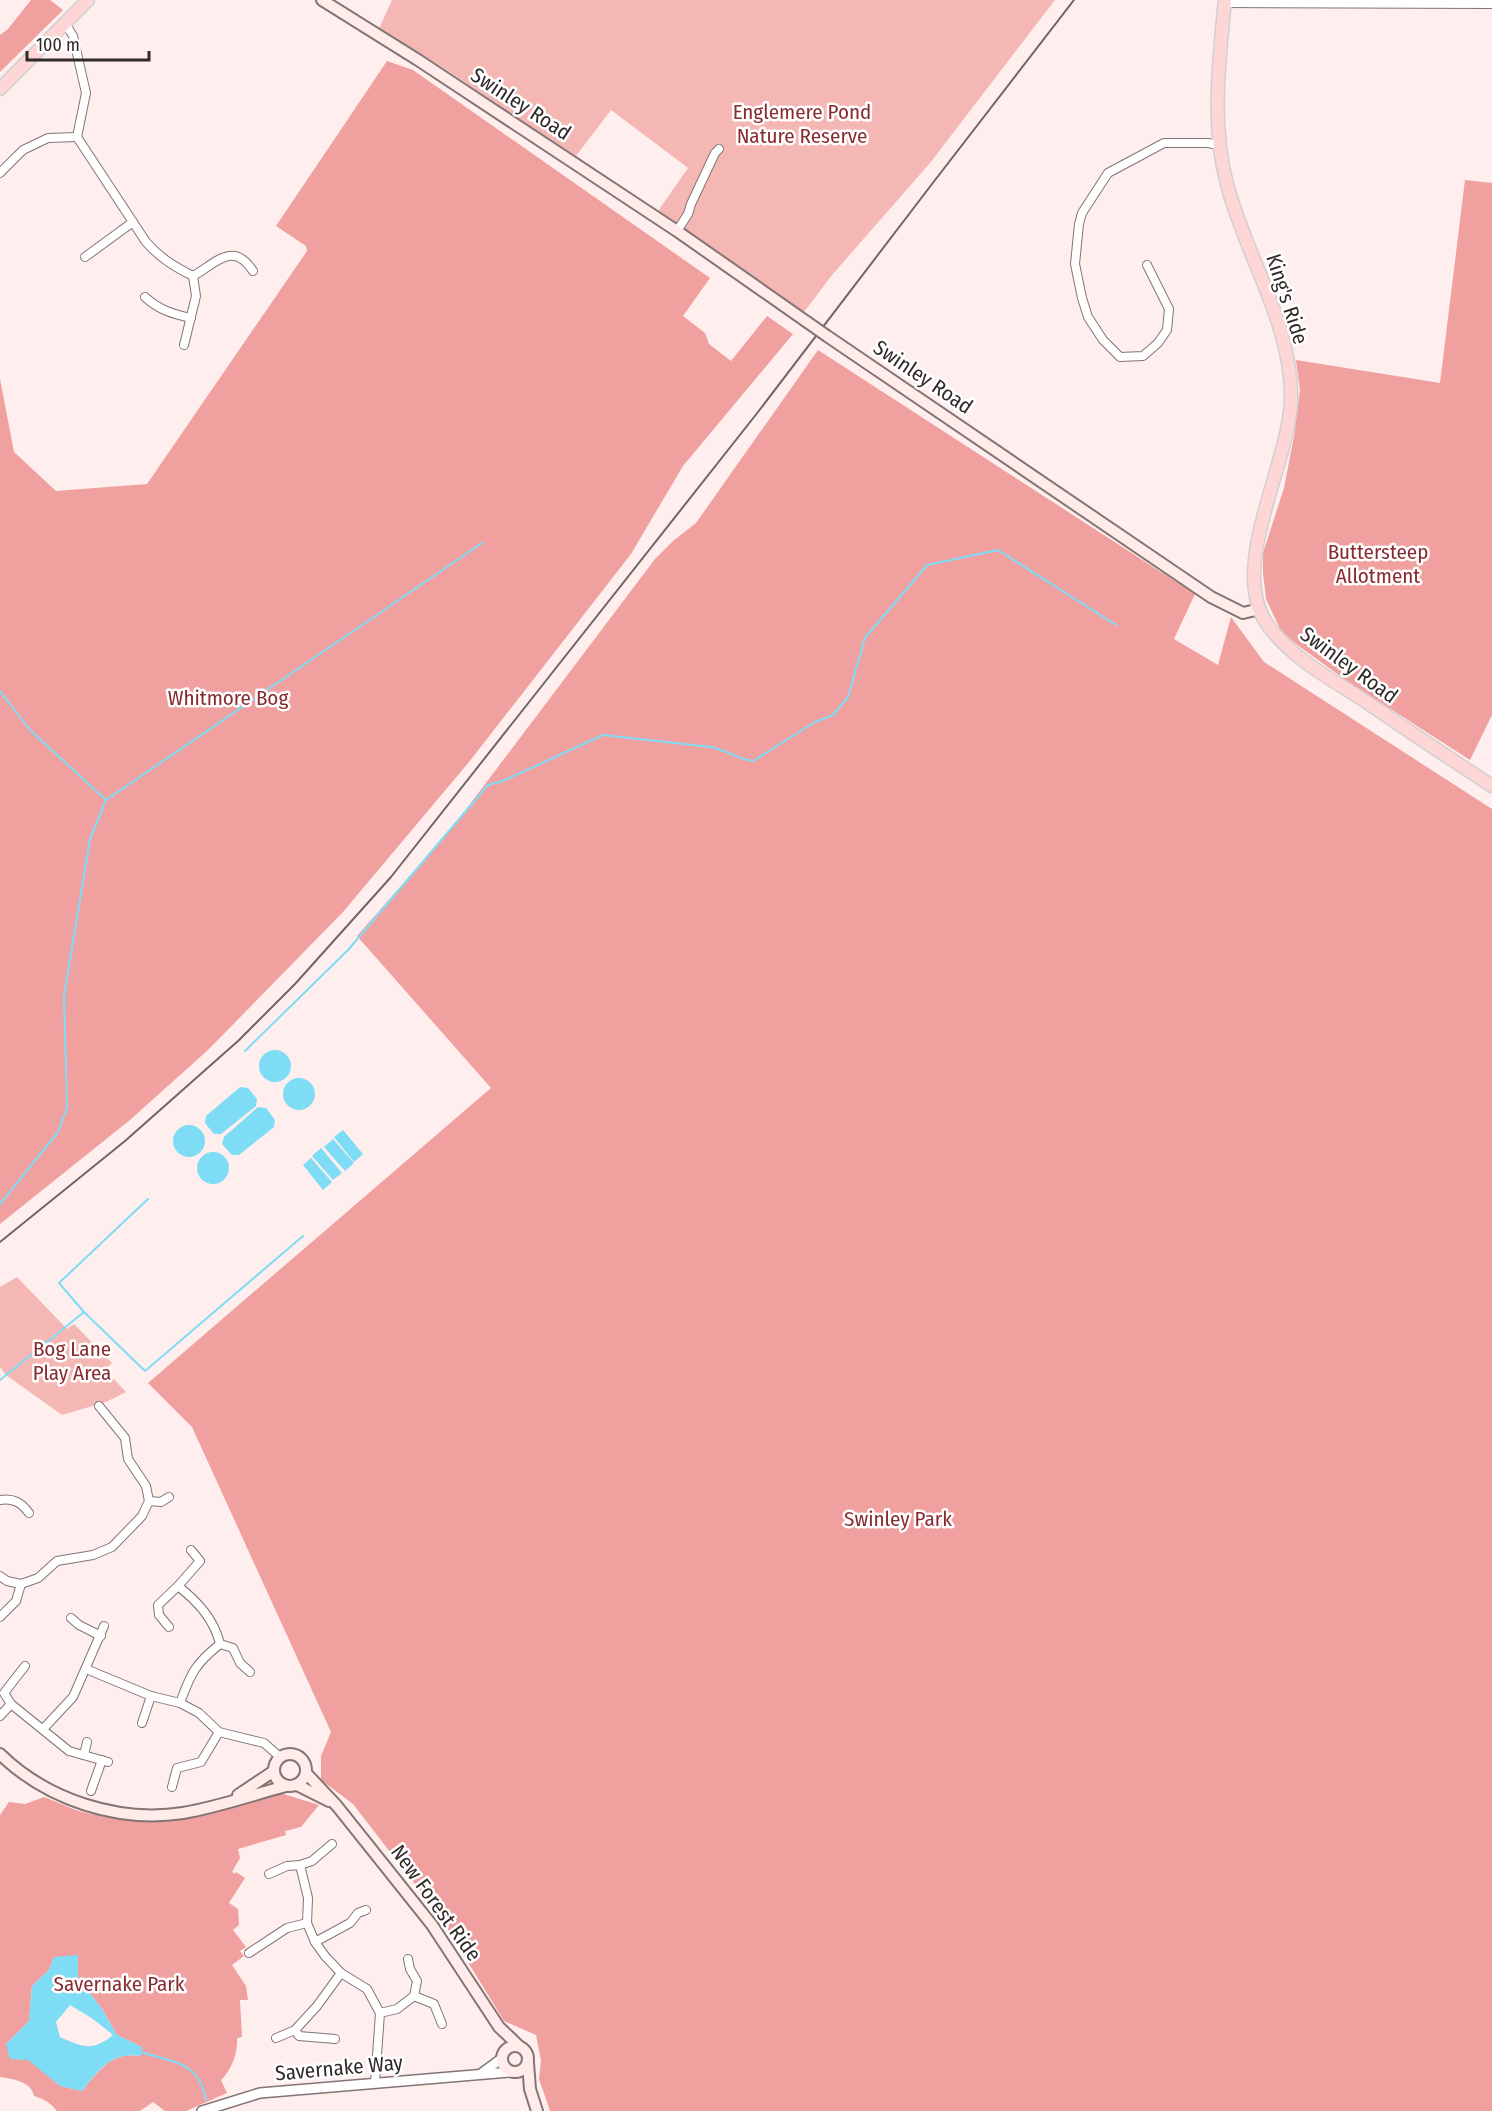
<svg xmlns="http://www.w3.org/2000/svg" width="1492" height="2111" font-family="'Fira Sans Condensed',sans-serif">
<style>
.green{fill:#f5b7b4}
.forest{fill:#f0a09e;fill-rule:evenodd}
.water{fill:#7edcf5;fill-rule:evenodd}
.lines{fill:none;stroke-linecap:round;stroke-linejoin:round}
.stream{stroke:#7edcf5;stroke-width:2}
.minor-casing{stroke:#837574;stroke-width:10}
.tertiary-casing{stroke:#837574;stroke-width:12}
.secondary-casing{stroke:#837574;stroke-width:14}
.primary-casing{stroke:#d1d0d0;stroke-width:15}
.minor{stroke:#fff;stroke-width:8}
.tertiary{stroke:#fff;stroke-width:9}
.secondary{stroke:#feebea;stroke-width:10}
.primary{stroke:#fdd6d5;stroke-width:12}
.rail{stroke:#6f6665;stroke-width:2}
.secondary-bridge-casing{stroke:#837574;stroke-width:14;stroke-linecap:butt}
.secondary-bridge{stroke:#feebea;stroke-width:10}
.labels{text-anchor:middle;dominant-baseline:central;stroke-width:5;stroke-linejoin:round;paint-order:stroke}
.street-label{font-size:21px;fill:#2f2928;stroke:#fff}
.park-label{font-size:21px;fill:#882b31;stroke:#fff}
</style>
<rect width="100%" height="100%" fill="#feeeed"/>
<g class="green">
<path d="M392 0H1055L930 163 832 275 804 312C754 279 708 243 658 211L688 168 611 110 576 156 442 67 378 31Z"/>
<path d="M17 1277 67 1329 74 1324 112 1363 105 1370 126 1392 106 1402 62 1415 6 1375 0 1367V1287Z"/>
</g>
<g class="forest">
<path d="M31 0H50L63 10 0 72V35L8 29Z"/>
<path d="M387 61 413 70 710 278 683 316 705 333 709 344 731 361 767 316 793 334 683 466 631 554 469 762 343 912 209 1049 130 1120 0 1224V379L14 452 56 491 147 484 307 251 306 246 276 226Z"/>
<path d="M1465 180 1492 183V715L1470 760 1347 681 1296 644 1281 631 1266 599 1263 573V553L1284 488 1294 436 1300 390 1296 360 1440 383Z"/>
<path d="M818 350 1195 594 1174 639 1218 665 1231 617 1264 662 1492 809V2111H550L539 2079 541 2061 536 2035 504 2021 441 1918 353 1804 321 1780V1756L331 1732 192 1427 148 1383 491 1088 357 936 430 853 464 812 655 559 673 541 696 523Z"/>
<path d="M277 1792 319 1805 301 1827 285 1831 286 1835 238 1849 240 1858 232 1872 235 1874 236 1872 245 1878 229 1903 238 1909 239 1925 233 1930 246 1947 240 1951 244 1956 232 1965 246 1986 248 2000H240L242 2037 237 2038C238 2052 232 2070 221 2080L227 2093 186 2111H165L153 2102 140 2111H57C51 2103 44 2099 34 2096 31 2081 13 2079 0 2077V1815L9 1802 25 1804 44 1797C58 1802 73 1810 87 1813 127 1823 171 1824 211 1813 233 1807 254 1797 277 1792ZM54 1957 78 1977 102 2009 117 2035 142 2047 140 2056C111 2051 99 2071 82 2091L60 2086 41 2069 6 2044 29 2021 32 1986 49 1970Z"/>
</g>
<g class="water">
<circle cx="275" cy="1066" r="16"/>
<circle cx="299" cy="1094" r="16"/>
<path d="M240 1087 248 1088 257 1099 256 1106 221 1134H214L205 1123 206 1116Z"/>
<path d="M258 1107 266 1108 275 1120 274 1127 239 1155H232L222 1144 224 1137Z"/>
<circle cx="189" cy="1141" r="16"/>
<path d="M343 1130 363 1154 354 1162 334 1137Z"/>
<path d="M333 1139 354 1163 345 1171 324 1147Z"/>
<path d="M321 1148 342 1173 333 1180 312 1156Z"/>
<circle cx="213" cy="1168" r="16"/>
<path d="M311 1158 332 1182 323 1190 303 1165Z"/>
<path d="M78 1955V1977L102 2009 117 2035 142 2047 141 2056C111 2051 99 2070 82 2091L60 2086 28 2060 10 2059 6 2044 29 2021 32 1986 49 1970 54 1957ZM70 2005 93 2019 113 2035C92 2052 83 2047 60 2037L56 2022Z"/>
</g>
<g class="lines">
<g class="stream">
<path d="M0 691 30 730 106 800"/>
<path d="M245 1051 348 950 488 785 503 781 603 735 711 747C726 750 738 759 753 761L815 722 833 715 848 697 865 638 927 565 998 550 1116 625"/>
<path d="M0 1204 58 1132 67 1107 64 996 90 839 106 800 482 543"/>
<path d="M84 1312 145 1371 303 1236"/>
<path d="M0 1380 84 1312 59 1283 148 1199"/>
<path d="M141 2052C174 2063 199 2061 206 2100"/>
</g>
<g class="minor-casing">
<g id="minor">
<path d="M1224 3 1492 4"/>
<path d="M65 23 73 36 86 93 77 137 146 242C160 258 175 267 193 276"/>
<path d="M0 173 23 150 48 138 77 137"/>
<path d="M677 231 688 214 691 204 715 153 719 149"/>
<path d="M85 257 133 222"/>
<path d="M1147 265 1169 309 1167 330 1158 343 1143 356 1120 357 1103 340 1088 317 1082 298 1075 264 1079 224 1082 213 1108 173 1164 143H1208L1219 145"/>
<path d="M193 276C215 264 233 240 253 271"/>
<path d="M145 297C159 310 173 314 191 318"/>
<path d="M184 345 196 296 193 276"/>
<path d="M0 1500C13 1498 21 1502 29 1513"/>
<path d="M149 1501 161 1502 169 1497"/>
<path d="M0 1576 7 1581 21 1584 38 1578 57 1561 93 1555 112 1547 142 1516 149 1501 146 1486 128 1459 125 1438 99 1406"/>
<path d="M178 1586 200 1561 191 1550"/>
<path d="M0 1617 16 1601 21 1584"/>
<path d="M71 1618 79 1625 101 1636"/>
<path d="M169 1627 159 1615 158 1605 178 1586C198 1602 214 1619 220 1644 195 1664 191 1673 180 1703"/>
<path d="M220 1644 233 1648 240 1663 250 1672"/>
<path d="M25 1666 4 1693 11 1704 69 1751 108 1762"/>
<path d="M86 1669 151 1696 180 1703 199 1713 219 1732 264 1743 280 1757"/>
<path d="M0 1716 11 1704"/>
<path d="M142 1723 151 1696"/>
<path d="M43 1729 73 1697 104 1626"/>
<path d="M84 1755 87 1742"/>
<path d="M172 1787 177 1768 201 1762 219 1732"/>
<path d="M91 1791 102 1760"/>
<path d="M300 1865 312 1861 332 1844"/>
<path d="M269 1874 287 1866 300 1865 308 1898 307 1923 315 1942 325 1956 341 1973 367 1989 380 2013 375 2083"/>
<path d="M315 1942 350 1923 358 1913 366 1910"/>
<path d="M249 1953 287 1928 307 1923"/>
<path d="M414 1996 434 2004 442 2024"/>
<path d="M380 2013 397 2009 414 1996 417 1981 410 1969 408 1959"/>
<path d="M295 2030 299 2036 335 2039"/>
<path d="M276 2038 295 2030 317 2006 341 1973"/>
</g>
</g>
<g class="tertiary-casing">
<g id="tertiary">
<path d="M482 2073 501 2059"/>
<path d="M202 2111 260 2093 510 2072"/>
</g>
</g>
<g class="secondary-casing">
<g id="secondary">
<path d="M322 0 418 60 677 231 807 322"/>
<path d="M827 336 1211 597 1243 613 1260 609"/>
<circle cx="290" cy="1770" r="16"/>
<path d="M0 1754C47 1800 118 1823 183 1813 218 1807 252 1795 286 1786"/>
<path d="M306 1773 337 1806 432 1925 499 2027 519 2046"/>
<path d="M297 1785 329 1801"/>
<path d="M238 1795 274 1771"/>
<circle cx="515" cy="2059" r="13"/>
<path d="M528 2063 530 2089 537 2111"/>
</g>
</g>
<g class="primary-casing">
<g id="primary">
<path d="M1225 0C1219 60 1211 125 1227 184 1245 255 1293 325 1291 400 1289 465 1228 568 1267 624 1290 657 1332 680 1365 701 1407 730 1449 758 1492 786"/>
<path d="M0 89 88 0"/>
</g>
</g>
<use href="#minor" class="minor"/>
<use href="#tertiary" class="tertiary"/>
<use href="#secondary" class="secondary"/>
<use href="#primary" class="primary"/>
<path class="rail" d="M0 1242 125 1141 238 1041 295 984 391 877 758 412 932 184 1074 0"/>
<g class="secondary-bridge-casing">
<path id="secondary-bridge" d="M807 322 827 336"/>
</g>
<use href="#secondary-bridge" class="secondary-bridge"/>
</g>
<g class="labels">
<g class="street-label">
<text transform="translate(521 104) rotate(33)">Swinley Road</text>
<text transform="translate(1287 299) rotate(72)">King's Ride</text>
<text transform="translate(923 377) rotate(34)">Swinley Road</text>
<text transform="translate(1349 665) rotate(36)">Swinley Road</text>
<text transform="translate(436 1903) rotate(54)">New Forest Ride</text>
<text transform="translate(339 2068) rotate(-5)">Savernake Way</text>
</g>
<g class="park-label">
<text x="802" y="112">Englemere Pond<tspan x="802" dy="24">Nature Reserve</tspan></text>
<text x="1378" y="552">Buttersteep<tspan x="1378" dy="24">Allotment</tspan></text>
<text x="228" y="698">Whitmore Bog</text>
<text x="72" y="1349">Bog Lane<tspan x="72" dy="24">Play Area</tspan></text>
<text x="898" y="1519">Swinley Park</text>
<text x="119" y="1984">Savernake Park</text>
</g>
</g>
<path d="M27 51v9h122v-9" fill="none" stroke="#2f2928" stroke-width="3"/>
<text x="36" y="51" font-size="18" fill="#2f2928" stroke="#ffffff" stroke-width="4.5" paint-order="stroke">100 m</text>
</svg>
